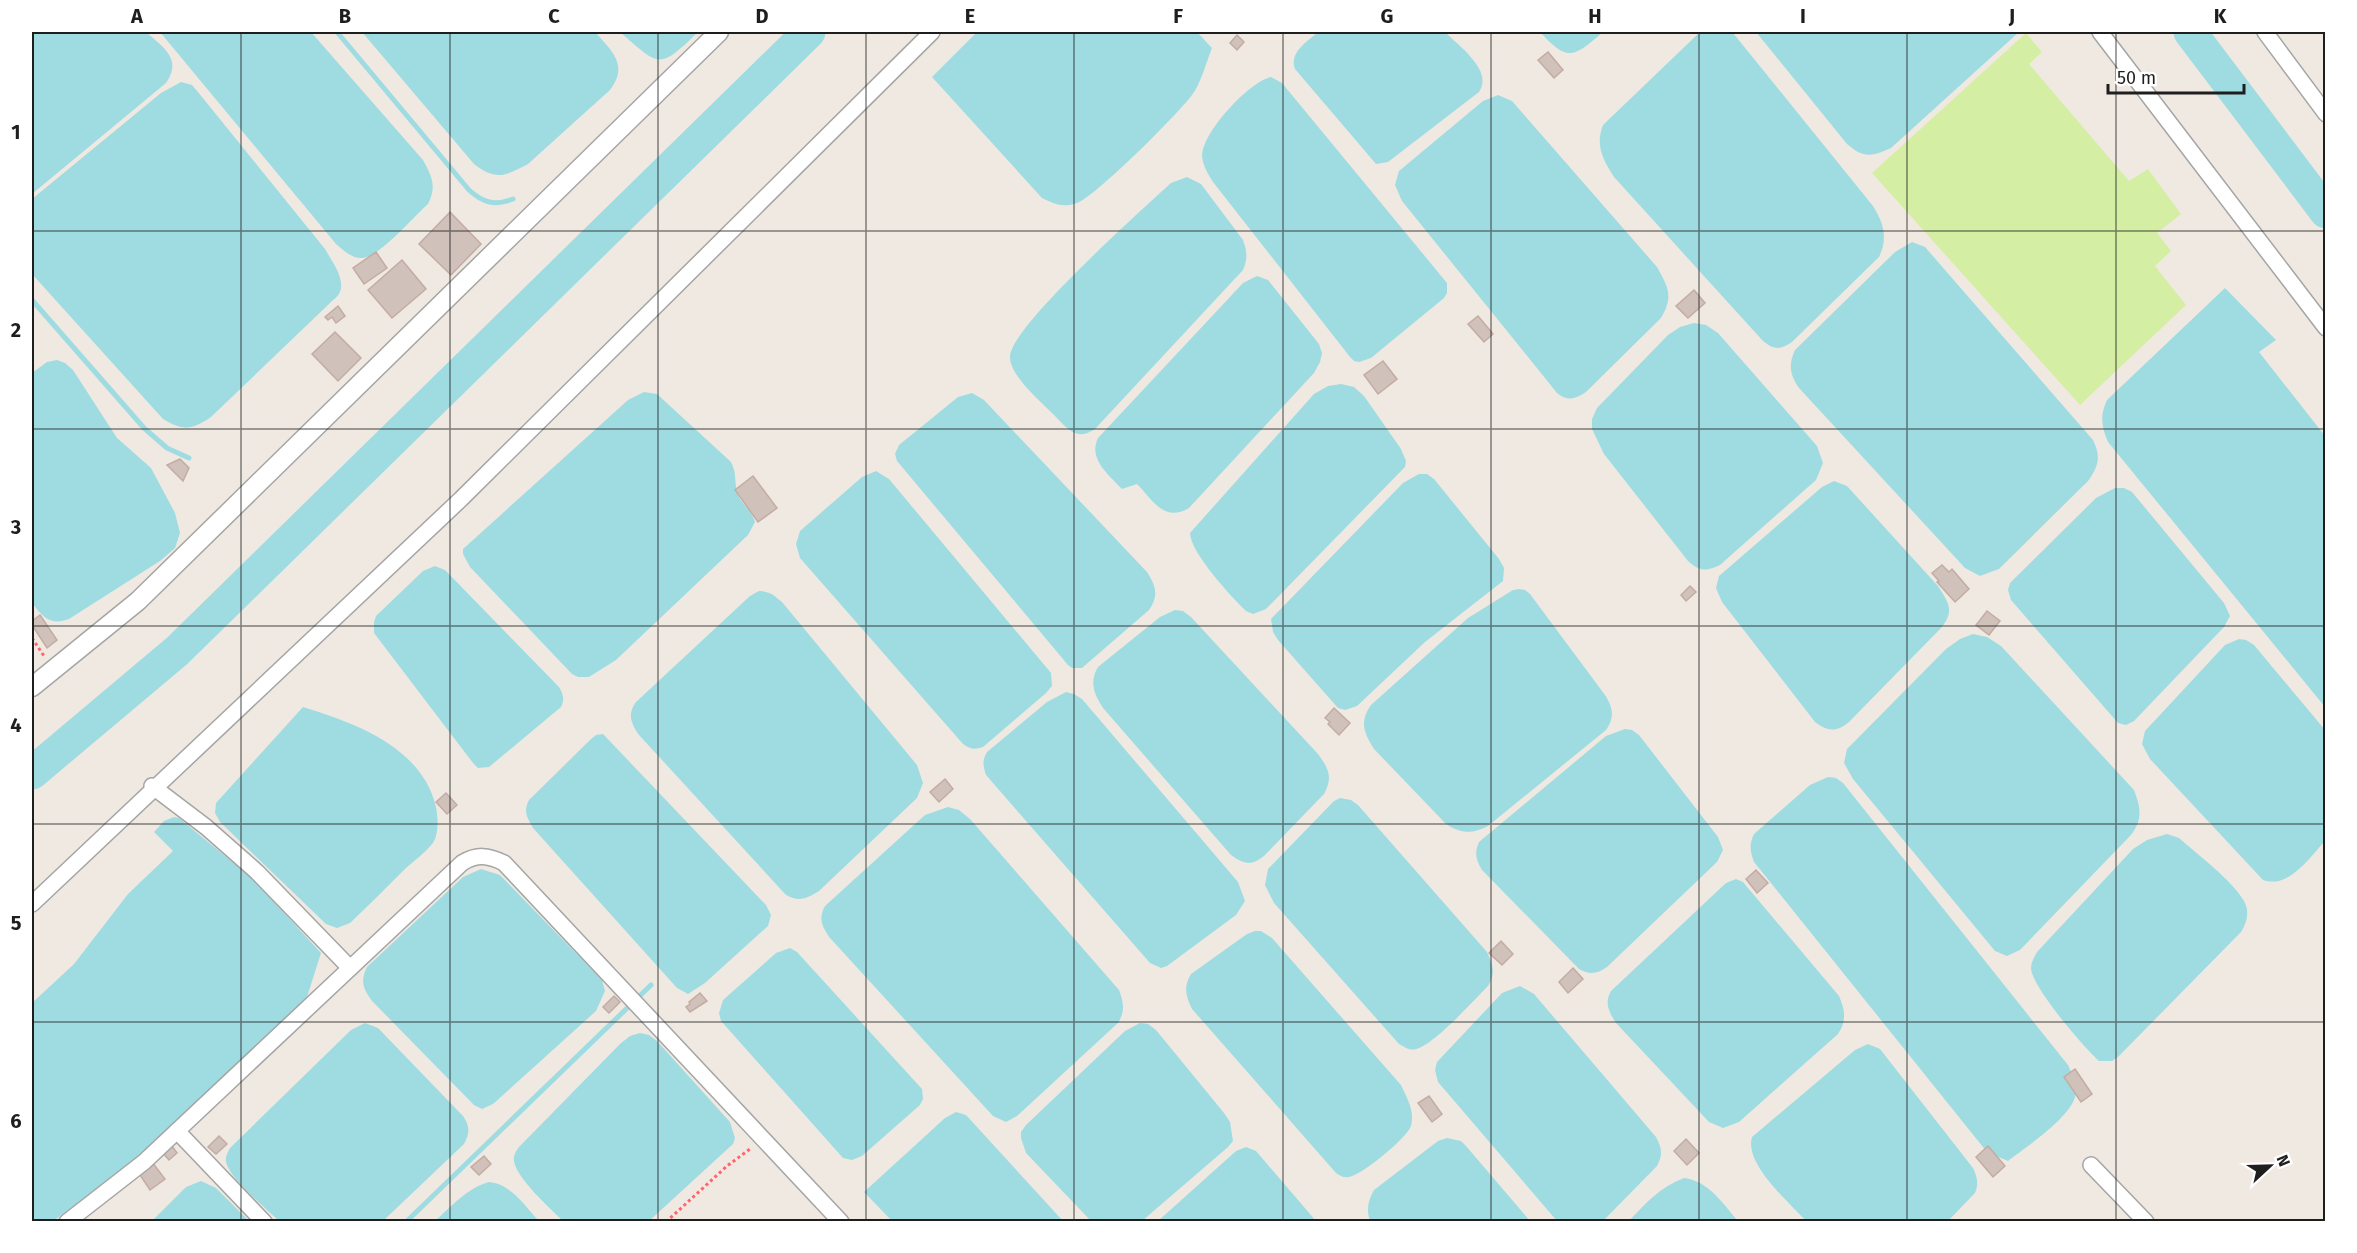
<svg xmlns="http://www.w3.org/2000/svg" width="2357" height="1253" font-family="'Fira Sans',sans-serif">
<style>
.grass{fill:#d4efa3}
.water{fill:#9edce2}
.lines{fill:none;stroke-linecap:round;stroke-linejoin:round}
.stream{stroke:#9edce2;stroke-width:5}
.river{stroke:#9edce2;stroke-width:33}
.building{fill:#d0c1bb;stroke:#c3aca3;stroke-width:1.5}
.minor-casing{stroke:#a5a5a5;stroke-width:18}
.tertiary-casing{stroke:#a5a5a5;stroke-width:21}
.path{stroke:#ff646b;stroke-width:3;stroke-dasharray:3 3;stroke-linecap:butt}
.minor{stroke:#fff;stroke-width:15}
.tertiary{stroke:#fff;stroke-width:18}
.grid{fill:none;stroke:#1e1e1e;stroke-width:1.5;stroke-opacity:0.55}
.neatline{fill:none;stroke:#1e1e1e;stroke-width:2}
.grid-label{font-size:20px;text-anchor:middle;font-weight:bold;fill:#1e1e1e}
</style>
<rect width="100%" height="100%" fill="#f0e9e2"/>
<path class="grass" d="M2026 33 2042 52 2029 64 2129 181 2148 169 2181 214 2157 233 2171 251 2155 266 2186 305 2080 405 1872 173Z"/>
<g class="water">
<path d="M32 32H146C163 47 183 59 166 83L32 194Z"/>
<path d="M160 32H311L423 160C432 176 437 187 428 204 414 216 378 259 361 258 351 258 343 250 336 244Z"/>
<path d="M362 32H595C612 51 629 65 610 90L528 164C505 176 496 181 474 164Z"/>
<path d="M620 32H698C659 70 660 67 620 32Z"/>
<path d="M977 32H1197L1212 48C1206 63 1201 83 1192 95 1178 114 1095 197 1077 203 1063 208 1054 204 1042 198L932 77Z"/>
<path d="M1318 32H1445C1459 46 1494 71 1479 92L1388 162 1376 164 1295 69C1289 52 1307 42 1318 32Z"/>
<path d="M1540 32H1603C1574 57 1568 63 1540 32Z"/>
<path d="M1700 32 1733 33 1873 206C1884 224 1888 238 1879 257L1792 342C1780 350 1774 350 1763 341L1614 177C1603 160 1595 145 1603 125Z"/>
<path d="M1756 32H2019L1891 148C1871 157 1863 158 1847 144Z"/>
<path d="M1271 77 1282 83 1447 283V293L1444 298 1371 358 1359 362 1354 361 1350 357 1213 182C1208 174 1203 166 1202 156 1202 132 1249 82 1271 77Z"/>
<path d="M181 82 192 85 198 92 325 249C331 260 347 280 339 294 337 297 332 301 329 304L211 417C192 430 183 431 163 419L32 274V199L161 93Z"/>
<path d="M1498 95 1512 101 1657 267C1668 287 1674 296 1661 318L1586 392C1575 399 1568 402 1557 393L1402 201 1395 185 1399 171 1483 101Z"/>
<path d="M1187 177 1201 184 1243 240C1247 251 1248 259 1243 270L1095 429C1076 442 1067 428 1054 415 1041 402 1010 376 1010 357 1009 328 1144 208 1171 183Z"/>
<path d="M1912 242 1925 247 2093 440C2101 456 2099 466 2088 481L1999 569 1980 576 1965 568 1799 388C1790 375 1788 365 1795 350L1895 252Z"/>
<path d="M1257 276 1268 280 1319 344 1322 353 1320 362 1314 373 1189 508C1164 523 1153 500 1137 484L1122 489C1108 474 1088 459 1098 438L1243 283Z"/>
<path d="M2225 288 2276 340 2259 352 2325 436V707L2108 442C2101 426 2100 415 2107 400Z"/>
<path d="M1694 323 1706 325 1718 333 1817 446 1823 463 1816 480 1720 565C1706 572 1699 571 1688 561L1604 454 1592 429V419L1597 408 1668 335 1680 327Z"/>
<path d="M57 360 65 363 73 370 117 438 151 468 175 513 180 533 175 548 160 561 69 619C50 626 43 617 32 603V373L47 362Z"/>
<path d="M1341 384 1354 387 1364 396 1401 449 1406 461 1405 467 1266 609 1253 614 1246 611C1232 598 1190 552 1190 533L1314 394 1328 386Z"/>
<path d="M644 392 657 394 731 462C737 474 734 479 737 491 739 503 752 510 755 522L748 535 616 660 589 677H578L572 674 470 567 463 554V549L628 400Z"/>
<path d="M972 393 984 400 1147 572C1156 586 1159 596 1149 610L1082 668H1072L1068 665 897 461 895 454 899 445 958 397Z"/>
<path d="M876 471 889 479 1051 673 1052 686 1046 693 983 747C974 750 970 749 963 744L800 558 796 544 800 531 862 477Z"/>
<path d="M1419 474H1427L1434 479 1499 559 1504 568 1503 581 1425 642 1357 706 1345 710 1338 708 1278 640 1273 632 1271 619 1403 483Z"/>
<path d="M1834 481 1847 486 1938 586C1948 602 1955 610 1942 627L1849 722C1837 732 1828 732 1815 722L1722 602 1716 588 1719 576 1822 487Z"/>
<path d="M2115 488H2124L2132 492 2224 603 2230 616 2224 627 2134 721 2126 725 2118 723 2011 600 2008 590 2010 583 2096 498Z"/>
<path d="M435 566 445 570 559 687C563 694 565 699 561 707L489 767 478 768 473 763 374 633V622L376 616 423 571Z"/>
<path d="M1519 589 1525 590 1530 594 1605 695C1613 708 1615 717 1606 730L1488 826C1473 834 1461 834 1446 824L1374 749C1364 733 1359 722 1371 705L1468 618 1513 590Z"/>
<path d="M759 591C769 591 774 595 782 602L917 765 923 783 917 798 819 891C806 899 799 902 786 895L639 735C631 723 627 714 636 702L750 596Z"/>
<path d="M1175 610 1183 611 1191 617 1318 754C1329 769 1333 777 1324 794L1265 855C1252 866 1245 865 1231 855L1103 708C1094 694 1089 682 1098 667L1160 617Z"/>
<path d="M1973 634 1987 637 2001 646 2134 790C2141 808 2143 820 2130 836L2020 950 2007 956 1995 951 1853 779 1844 763 1847 749 1946 649 1960 639Z"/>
<path d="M2239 639 2246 640 2254 645 2325 730V841C2309 858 2289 889 2263 880L2150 759 2142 744 2145 731 2225 645Z"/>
<path d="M1066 692 1074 694 1082 699 1238 882 1245 901 1236 915 1167 966 1161 968 1150 963 986 775C983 766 982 760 987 752L1047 702Z"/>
<path d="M303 707C355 723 422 747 436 807 438 818 439 833 433 843 426 852 415 860 406 868 387 887 369 905 350 923L337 928 326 924 220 822 215 813 216 803Z"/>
<path d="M1625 729 1632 730 1639 735 1718 837 1723 850 1717 862 1607 967C1597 974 1590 975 1579 969L1482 870C1476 860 1474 853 1479 842L1606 736Z"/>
<path d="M603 734 766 905 771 915 768 926 705 983 688 994 677 988 533 828C527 818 523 811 529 800L591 739 596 735Z"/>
<path d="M1828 777 1836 778 1843 783 2068 1065C2072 1074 2076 1082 2076 1092 2075 1115 2026 1147 2008 1161L1987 1152 1754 862C1750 851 1749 844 1754 834L1810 785Z"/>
<path d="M1340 798 1351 800 1358 805 1487 952C1493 965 1496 973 1488 986 1474 1000 1434 1045 1416 1049 1409 1051 1405 1047 1399 1044L1274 903 1265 885 1268 869 1334 801Z"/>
<path d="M948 807 959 810 970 819 1119 990C1124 1003 1125 1012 1118 1023L1017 1116 1006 1122 993 1116 830 938C822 927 818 918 825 906L925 815Z"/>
<path d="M174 817 179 818 254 880 321 953 307 997 199 1104 124 1170 53 1221 32 1222V1003L74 964 128 894 173 851 154 832 164 821Z"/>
<path d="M2167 834 2179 838C2197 854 2233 881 2244 901 2250 912 2247 922 2241 932L2118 1057 2112 1061H2099C2083 1046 2034 990 2031 969 2031 962 2034 958 2037 952L2133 849 2147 840Z"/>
<path d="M481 869 500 875 602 980 605 991 596 1011 493 1104 482 1109 474 1105 372 1001C363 989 360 981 367 967L463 877Z"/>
<path d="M1736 879 1743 882 1839 996C1845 1010 1847 1020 1838 1034L1739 1122 1723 1128 1709 1122 1616 1023C1609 1012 1604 1003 1611 991L1726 883Z"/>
<path d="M1255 931H1261L1272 938 1401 1085C1407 1098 1415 1111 1411 1126 1407 1138 1362 1175 1349 1177 1344 1178 1340 1176 1336 1173L1192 1009C1186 996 1183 987 1191 974L1247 934Z"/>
<path d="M790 948 797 952 922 1089 923 1099 920 1105 862 1156 852 1160 843 1158 721 1021 719 1013 723 1000 776 953Z"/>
<path d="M1520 986 1534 994 1656 1137C1662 1148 1663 1155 1657 1166L1603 1221H1557L1438 1082 1435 1070 1437 1062 1502 993Z"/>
<path d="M365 1023 378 1028 463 1116C470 1126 470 1133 464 1144L383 1221H279C267 1209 228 1178 226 1161 225 1157 228 1152 230 1148L351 1030Z"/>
<path d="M1140 1023 1148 1024 1156 1030 1224 1113 1230 1122 1233 1141 1228 1147 1142 1221H1091L1026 1153 1021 1138V1132L1026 1125 1125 1031Z"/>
<path d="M640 1033 649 1035 657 1041 730 1122 735 1138 733 1144 649 1221H563C551 1209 516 1178 514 1161 513 1156 516 1151 519 1147L620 1044 630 1036Z"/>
<path d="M1868 1044 1880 1049 1973 1168C1977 1176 1979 1184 1975 1193L1948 1221H1806C1789 1202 1744 1164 1752 1137L1855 1050Z"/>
<path d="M956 1112 966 1115 1063 1221H892L864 1192 945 1118Z"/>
<path d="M1447 1138 1461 1141 1466 1146 1530 1221H1370C1366 1209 1368 1201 1374 1190L1438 1141Z"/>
<path d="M1246 1147 1256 1151 1316 1221H1158L1236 1151Z"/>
<path d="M1684 1178C1709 1181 1723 1204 1738 1221H1629C1646 1203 1660 1187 1684 1178Z"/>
<path d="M201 1181 216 1188 249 1221H152L186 1187Z"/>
<path d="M489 1182C511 1184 524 1205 539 1221H435C452 1206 467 1188 489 1182Z"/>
</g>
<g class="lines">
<g class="stream">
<path d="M337 32 469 190C483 203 495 206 513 199"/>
<path d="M32 300 144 428 167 448 189 458"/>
<path d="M406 1222 651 985"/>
</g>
<g class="river">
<path d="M2190 32 2326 212"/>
<path d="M32 773 177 651 809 32"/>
</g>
</g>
<g class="building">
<path d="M1237 35 1244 42 1237 50 1230 43Z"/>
<path d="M1548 52 1563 70 1554 78 1538 60Z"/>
<path d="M450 212 481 244 451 275 419 244Z"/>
<path d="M376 252 387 268 364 284 353 268Z"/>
<path d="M402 260 426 289 392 318 368 290Z"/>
<path d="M1694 290 1705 303 1688 318 1676 306Z"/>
<path d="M338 306 345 316 336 323 332 317 328 320 325 317Z"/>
<path d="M1478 316 1493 334 1484 342 1468 324Z"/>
<path d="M335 332 361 358 338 381 312 354Z"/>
<path d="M1383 361 1397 379 1378 394 1364 375Z"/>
<path d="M180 459 189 468 183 481 167 465Z"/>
<path d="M753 476 777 508 758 522 735 490Z"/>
<path d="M1942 565 1949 572 1952 569 1969 589 1955 602 1937 582 1939 581 1932 573Z"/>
<path d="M1690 586 1696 592 1686 601 1681 595Z"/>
<path d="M1987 611 2000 621 1989 635 1976 625Z"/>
<path d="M40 615 57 640 47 648 32 625V621Z"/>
<path d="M1334 708 1350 723 1339 735 1328 724 1330 722 1325 718Z"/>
<path d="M945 779 953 789 939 802 930 792Z"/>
<path d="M446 793 457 805 447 814 436 802Z"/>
<path d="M1756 870 1768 883 1757 893 1746 879Z"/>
<path d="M1501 941 1513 954 1502 965 1489 953Z"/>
<path d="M1573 968 1583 979 1568 993 1559 982Z"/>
<path d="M700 993 707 1001 690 1012 686 1007 690 1004 689 1002Z"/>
<path d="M614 996 620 1002 609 1013 603 1007Z"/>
<path d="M2075 1069 2092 1094 2081 1102 2064 1077Z"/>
<path d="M1429 1096 1442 1114 1432 1122 1418 1103Z"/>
<path d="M219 1136 227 1144 216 1154 208 1147Z"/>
<path d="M1686 1139 1699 1153 1687 1165 1674 1151Z"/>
<path d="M172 1146 177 1153 169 1160 163 1153Z"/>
<path d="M1988 1146 2005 1166 1993 1177 1976 1157Z"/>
<path d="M484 1156 491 1164 479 1175 471 1167Z"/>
<path d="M152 1162 165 1179 150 1190 138 1172Z"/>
</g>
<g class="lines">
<g class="minor-casing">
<g id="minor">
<path d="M2100 32 2326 328"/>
<path d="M2265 32 2326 114"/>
<path d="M152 786 206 827 257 872 350 968"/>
<path d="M32 904 461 499 932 32"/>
<path d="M177 1131 264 1222"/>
<path d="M2091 1165 2146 1222"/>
<path d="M67 1222 144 1162 462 863C477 854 488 855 504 863L841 1222"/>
</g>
</g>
<g class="tertiary-casing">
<path id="tertiary" d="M32 687 138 601 719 32"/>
</g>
<g class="path">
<path d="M32 638 44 656"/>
<path d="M666 1222 727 1166 750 1149"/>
</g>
<use href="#minor" class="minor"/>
<use href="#tertiary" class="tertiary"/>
</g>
<path class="grid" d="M241 32V1222M450 32V1222M658 32V1222M866 32V1222M1074 32V1222M1283 32V1222M1491 32V1222M1699 32V1222M1907 32V1222M2116 32V1222M32 231H2326M32 429H2326M32 626H2326M32 824H2326M32 1022H2326"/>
<rect width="2357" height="1253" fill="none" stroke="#ffffff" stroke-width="66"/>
<g transform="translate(2270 1166) rotate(68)" stroke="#ffffff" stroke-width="4.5" paint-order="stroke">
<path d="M0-4.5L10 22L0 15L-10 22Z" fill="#1e1e1e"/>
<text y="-9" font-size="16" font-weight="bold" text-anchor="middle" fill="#1e1e1e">N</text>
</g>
<path d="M2108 84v9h136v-9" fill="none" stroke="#1e1e1e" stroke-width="3"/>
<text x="2117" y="84" font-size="18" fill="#1e1e1e" stroke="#ffffff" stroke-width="4.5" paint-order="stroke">50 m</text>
<rect x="33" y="33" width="2291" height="1187" class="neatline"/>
<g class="grid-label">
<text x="137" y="23">A</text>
<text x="345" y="23">B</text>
<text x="554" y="23">C</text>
<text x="762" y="23">D</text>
<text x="970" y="23">E</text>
<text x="1178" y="23">F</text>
<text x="1387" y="23">G</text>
<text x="1595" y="23">H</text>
<text x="1803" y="23">I</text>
<text x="2012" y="23">J</text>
<text x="2220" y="23">K</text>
<text x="16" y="139">1</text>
<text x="16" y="337">2</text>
<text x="16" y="534">3</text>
<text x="16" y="732">4</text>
<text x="16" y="930">5</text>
<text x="16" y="1128">6</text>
</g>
</svg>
